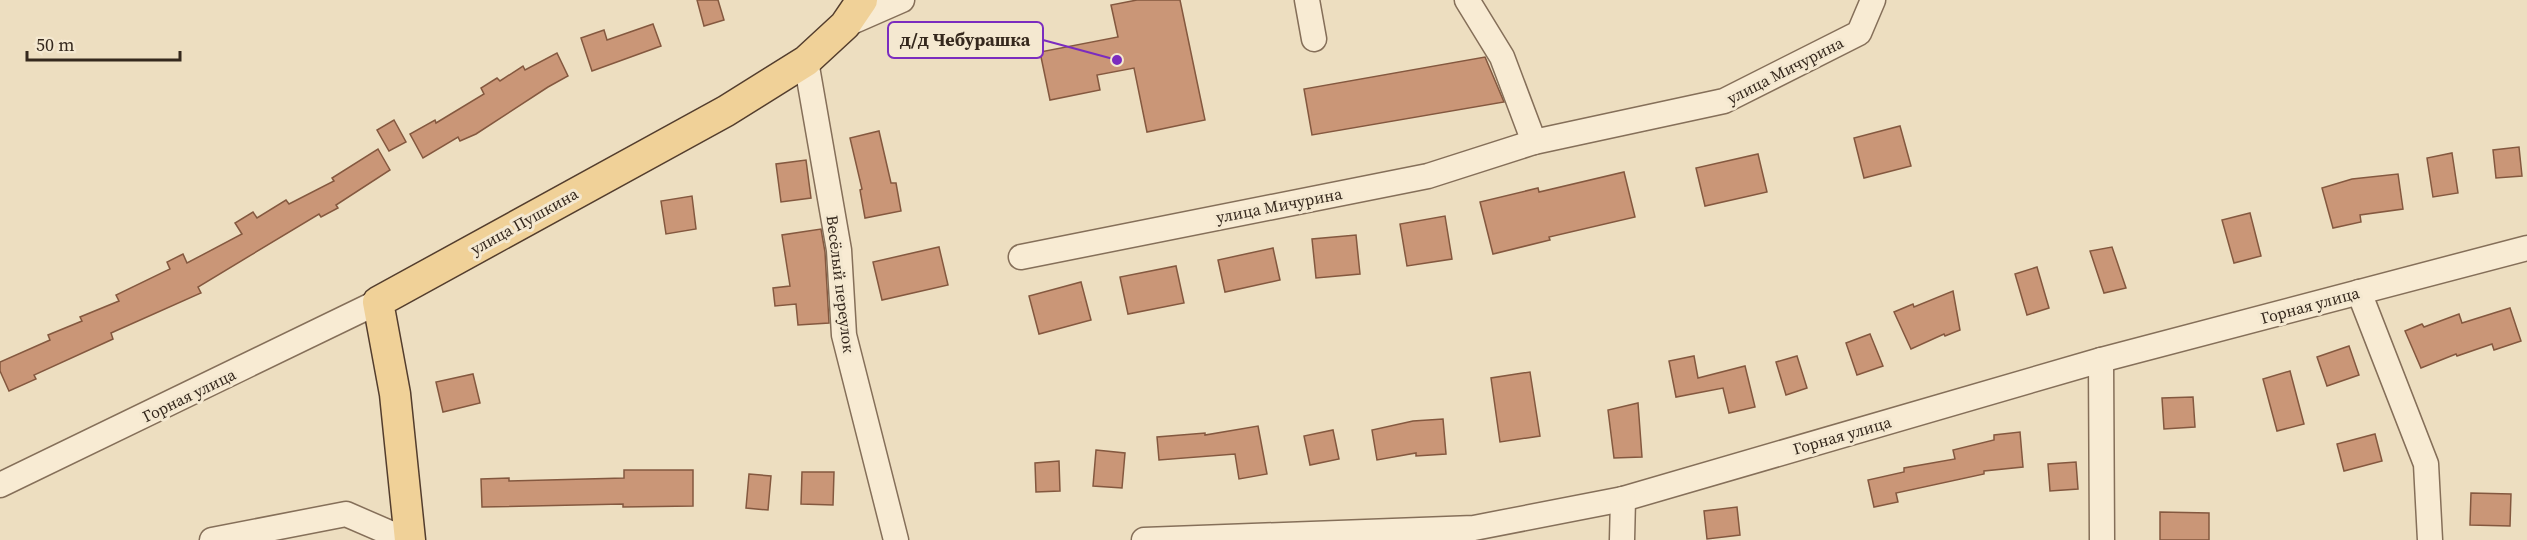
<svg xmlns="http://www.w3.org/2000/svg" width="2527" height="540" font-family="'Source Serif 4',serif">
<style>
.building{fill:#ca9677;stroke:#84583f;stroke-width:1.5}
.lines{fill:none;stroke-linecap:round;stroke-linejoin:round}
.minor-casing{stroke:#856f59;stroke-width:27}
.major-casing{stroke:#533d2d;stroke-width:33}
.minor{stroke:#f8ebd3;stroke-width:24}
.major{stroke:#f0d198;stroke-width:30}
.labels{text-anchor:middle;dominant-baseline:central;stroke-width:6;stroke-linejoin:round;paint-order:stroke}
.street-label{font-size:16px;fill:#35281d;stroke:#f4e8d0}
.leader{fill:none;stroke:#7b2cbf;stroke-width:2}
.callout-dot{fill:#7b2cbf;stroke:#f4e8d0;stroke-width:2}
.callout{fill:#f4e8d0;stroke:#7b2cbf;stroke-width:2}
.callout-label{font-size:18px;text-anchor:middle;font-weight:bold;fill:#35281d}
</style>
<rect width="100%" height="100%" fill="#eddec0"/>
<g class="building">
<path d="M697 0H718L724 20 704 26Z"/>
<path d="M1137 0H1180L1205 120 1147 132 1134 68 1097 75 1100 90 1050 100 1040 52 1118 37 1111 5Z"/>
<path d="M653 24 661 46 592 71 581 38 604 30 607 40Z"/>
<path d="M557 53 568 76 548 87 476 134 460 141 458 137 423 158 410 134 435 120 436 123 484 94 481 88 497 78 500 81 523 66 525 70Z"/>
<path d="M1485 57 1504 102 1312 135 1304 89Z"/>
<path d="M394 120 406 142 389 151 377 130Z"/>
<path d="M1900 126 1911 166 1864 178 1854 138Z"/>
<path d="M879 131 891 183H896L901 211 865 218 860 190 862 189 850 138Z"/>
<path d="M2519 147 2522 176 2496 178 2493 150Z"/>
<path d="M378 149 390 170 336 205 338 208 321 217 319 214 198 287 201 293 111 333 113 339 34 375 36 379 9 391 0 371V362L50 340 48 335 82 321 80 317 119 301 116 295 170 269 167 262 183 254 187 263 242 234 235 223 253 212 257 218 286 200 289 204 334 181 332 178Z"/>
<path d="M2452 153 2458 193 2433 197 2427 158Z"/>
<path d="M1758 154 1767 192 1705 206 1696 168Z"/>
<path d="M806 160 811 198 781 202 776 164Z"/>
<path d="M1624 172 1635 217 1549 237 1550 240 1493 254 1480 202 1538 188 1539 192Z"/>
<path d="M2398 174 2403 209 2360 215 2361 222 2333 228 2322 188 2352 179Z"/>
<path d="M692 196 696 229 666 234 661 201Z"/>
<path d="M2250 213 2261 256 2234 263 2222 220Z"/>
<path d="M1445 216 1452 259 1407 266 1400 224Z"/>
<path d="M821 229 825 252 829 323 798 325 796 304 775 306 773 288 790 286 782 235Z"/>
<path d="M1356 235 1360 274 1316 278 1312 239Z"/>
<path d="M939 247 948 285 882 300 873 262Z"/>
<path d="M2112 247 2126 288 2104 293 2090 251Z"/>
<path d="M1273 248 1280 280 1225 292 1218 260Z"/>
<path d="M1176 266 1184 303 1128 314 1120 277Z"/>
<path d="M2037 267 2049 308 2027 315 2015 274Z"/>
<path d="M1081 282 1091 320 1039 334 1029 296Z"/>
<path d="M1953 291 1960 330 1945 336 1944 334 1911 349 1894 312 1913 304 1914 307Z"/>
<path d="M2510 308 2521 341 2494 350 2492 344 2457 356 2456 354 2421 368 2405 331 2422 324 2424 327 2459 314 2462 323Z"/>
<path d="M1870 334 1883 366 1857 375 1846 343Z"/>
<path d="M2349 346 2359 375 2327 386 2317 357Z"/>
<path d="M1694 356 1698 378 1745 366 1755 407 1729 413 1723 388 1676 397 1669 361Z"/>
<path d="M1797 356 1807 388 1786 395 1776 362Z"/>
<path d="M2290 371 2304 424 2277 431 2263 379Z"/>
<path d="M1530 372 1540 436 1500 442 1491 378Z"/>
<path d="M473 374 480 403 443 412 436 382Z"/>
<path d="M2193 397 2195 427 2164 429 2162 398Z"/>
<path d="M1638 403 1642 457 1614 458 1608 410Z"/>
<path d="M1443 419 1446 454 1416 456V453L1377 460 1372 430 1413 421Z"/>
<path d="M1258 426 1267 474 1239 479 1235 454 1159 460 1157 437 1205 433V435Z"/>
<path d="M1333 430 1339 459 1310 465 1304 436Z"/>
<path d="M2020 432 2023 467 1984 471V474L1896 493 1898 502 1874 507 1868 480 1904 472V468L1955 459 1953 450 1994 440V435Z"/>
<path d="M2375 434 2382 461 2344 471 2337 444Z"/>
<path d="M1096 450 1125 453 1122 488 1093 486Z"/>
<path d="M1059 461 1060 491 1036 492 1035 463Z"/>
<path d="M2076 462 2078 489 2050 491 2048 464Z"/>
<path d="M624 470H693V506L623 507V504L482 507 481 479 509 478V481L624 478Z"/>
<path d="M802 472H834L833 505 801 504Z"/>
<path d="M749 474 771 476 768 510 746 508Z"/>
<path d="M2471 493 2511 494 2510 526 2470 525Z"/>
<path d="M1737 507 1740 535 1707 539 1704 511Z"/>
<path d="M2160 512 2209 513V540H2160Z"/>
</g>
<g class="lines">
<g class="minor-casing">
<g id="minor">
<path d="M1307 0 1314 39"/>
<path d="M845 25 902 0"/>
<path d="M806 61 839 250 844 335 896 540"/>
<path d="M1534 142 1724 101 1859 33 1873 0"/>
<path d="M1021 257 1428 176 1534 142 1502 57 1467 0"/>
<path d="M2359 292 2426 464 2430 540"/>
<path d="M2101 360 2102 540"/>
<path d="M0 485 378 302"/>
<path d="M212 540 346 514 406 540"/>
<path d="M1144 540 1474 528 1623 499 2101 360 2527 248"/>
<path d="M1622 540 1623 499"/>
</g>
</g>
<g class="major-casing">
<path id="major" d="M410 540 395 394 378 302 726 111 806 61 845 25 862 0"/>
</g>
<use href="#minor" class="minor"/>
<use href="#major" class="major"/>
</g>
<g class="labels">
<g class="street-label">
<text transform="translate(1785 70) rotate(-27)">улица Мичурина</text>
<text transform="translate(1279 205) rotate(-11)">улица Мичурина</text>
<text transform="translate(524 221) rotate(-29)">улица Пушкина</text>
<text transform="translate(841 284) rotate(83)">Весёлый переулок</text>
<text transform="translate(2310 305) rotate(-15)">Горная улица</text>
<text transform="translate(189 395) rotate(-26)">Горная улица</text>
<text transform="translate(1842 435) rotate(-16)">Горная улица</text>
</g>
</g>
<path class="leader" d="M1117 60L1043 40"/>
<circle class="callout-dot" cx="1117" cy="60" r="6"/>
<rect class="callout" x="888" y="22" width="155" height="36" rx="6"/>
<g class="callout-label">
<text x="965" y="46">д/д Чебурашка</text>
</g>
<path d="M27 51v9h153v-9" fill="none" stroke="#35281d" stroke-width="3"/>
<text x="36" y="51" font-size="18" fill="#35281d" stroke="#f4e8d0" stroke-width="4.5" paint-order="stroke">50 m</text>
</svg>
